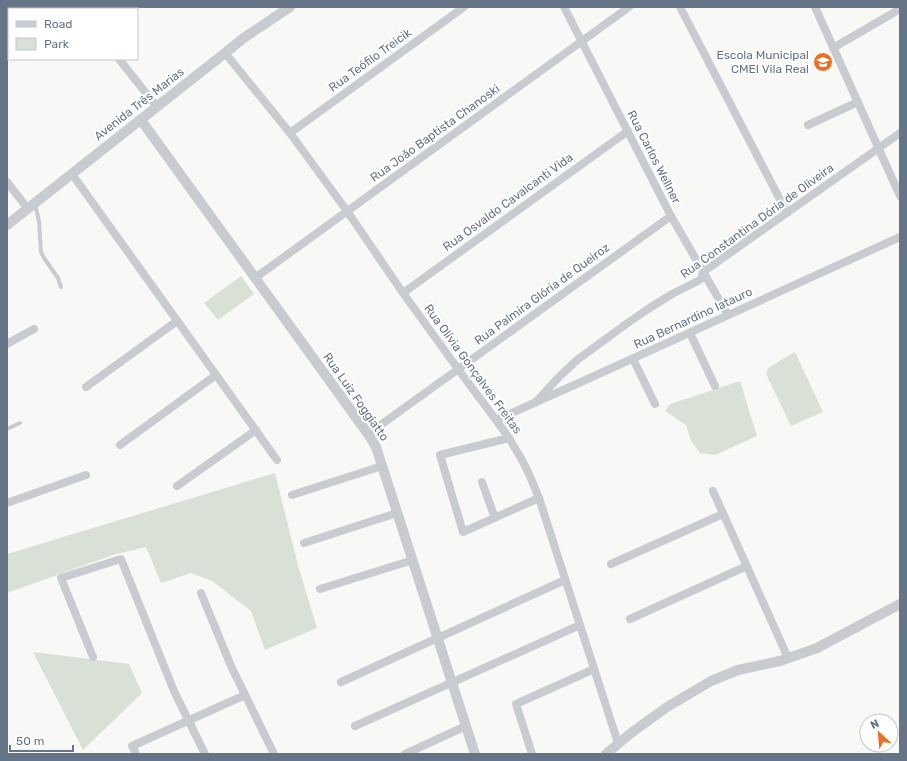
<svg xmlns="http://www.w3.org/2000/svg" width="907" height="761" font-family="Rubik,sans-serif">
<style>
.green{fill:#d9e1d7}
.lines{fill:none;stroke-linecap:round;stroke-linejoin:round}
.service{stroke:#c8cbcf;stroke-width:4}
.minor{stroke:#c8cbcf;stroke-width:8}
.tertiary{stroke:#c8cbcf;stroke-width:10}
.labels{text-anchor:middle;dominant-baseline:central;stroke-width:4;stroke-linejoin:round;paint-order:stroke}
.poi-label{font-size:12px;fill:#667488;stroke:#fff;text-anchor:end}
.street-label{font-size:12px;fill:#667488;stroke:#fff}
</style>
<rect width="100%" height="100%" fill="#f8f9f6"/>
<g class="green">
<path d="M241 276 254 294 218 320 204 303Z"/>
<path d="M795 352 823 412 791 426 766 374 768 368Z"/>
<path d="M740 381 757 436 715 455 700 453 691 441 686 425 665 411 670 404 695 396Z"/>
<path d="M275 473 299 569 317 628 265 650 251 611 212 581 191 573 161 583 146 547 116 554 7 593V554Z"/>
<path d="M33 652 129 664 142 693 83 750Z"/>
</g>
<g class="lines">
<g class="service">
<path d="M35 203 39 222 41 252 44 258 58 278 61 287"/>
<path d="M7 429 20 423"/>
</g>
<g class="minor">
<path d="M78 7 80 9"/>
<path d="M564 7 671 216 728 315"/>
<path d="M680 7 787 213"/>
<path d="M815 7 900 196"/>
<path d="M53 9 56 7"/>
<path d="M7 47 9 46"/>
<path d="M833 48 900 9"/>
<path d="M225 53 290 133 347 211 403 293 458 369 496 420 509 438 522 460 529 474 539 498 618 743"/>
<path d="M119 59 157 107"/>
<path d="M808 125 858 102"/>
<path d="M290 133 464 7"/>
<path d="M72 174 277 460"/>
<path d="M7 182 28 209"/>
<path d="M255 278 629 7"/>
<path d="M403 293 628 131"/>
<path d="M690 333 715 386"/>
<path d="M7 344 34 329"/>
<path d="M633 359 655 404"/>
<path d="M86 387 177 321"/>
<path d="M536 402 557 379 577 360 629 322 648 309 672 294 698 281 701 279 703 272 900 133"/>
<path d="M496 420 581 382 900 237"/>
<path d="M368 434 671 216"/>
<path d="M509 438 440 455 463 532 539 498"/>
<path d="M120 445 216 375"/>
<path d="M482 482 495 518"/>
<path d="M177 486 256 430"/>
<path d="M713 491 788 658"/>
<path d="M292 495 382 466"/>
<path d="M7 503 86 475"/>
<path d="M304 543 397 513"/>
<path d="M611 564 723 514"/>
<path d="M320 589 413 560"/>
<path d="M201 593 231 666 274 754"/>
<path d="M630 619 747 566"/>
<path d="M93 657 61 578 121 559 174 691 205 754"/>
<path d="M341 682 565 580"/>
<path d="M355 726 580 625"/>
<path d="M136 754 132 746 245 695"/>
<path d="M405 754 466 726"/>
<path d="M532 754 516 704 594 669"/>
</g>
<g class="tertiary">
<path d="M141 120 368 434 376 447 475 754"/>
<path d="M7 225 225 53 245 37 290 7"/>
<path d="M606 754 631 733 667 707 711 681 738 670 780 661 817 648 900 604"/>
</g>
</g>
<defs>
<g id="school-disc" transform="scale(1)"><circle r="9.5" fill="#ec7023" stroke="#fff"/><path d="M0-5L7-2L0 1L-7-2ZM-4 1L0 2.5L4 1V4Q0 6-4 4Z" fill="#fff"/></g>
</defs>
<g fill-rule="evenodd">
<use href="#school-disc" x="823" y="62"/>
</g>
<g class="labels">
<g class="poi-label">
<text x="809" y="55">Escola Municipal<tspan x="809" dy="14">CMEI Vila Real</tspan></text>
</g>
<g class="street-label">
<text transform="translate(370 60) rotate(-36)">Rua Teófilo Treicik</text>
<text transform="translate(139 104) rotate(-38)">Avenida Três Marias</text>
<text transform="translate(435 133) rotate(-36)">Rua João Baptista Chanoski</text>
<text transform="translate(654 157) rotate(63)">Rua Carlos Wellner</text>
<text transform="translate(508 202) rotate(-36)">Rua Osvaldo Cavalcanti Vida</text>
<text transform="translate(757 221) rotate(-36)">Rua Constantina Dória de Oliveira</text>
<text transform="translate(542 294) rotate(-36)">Rua Palmira Glória de Queiroz</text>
<text transform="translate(693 318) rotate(-25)">Rua Bernardino Iatauro</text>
<text transform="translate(473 369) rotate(54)">Rua Olívia Gonçalves Freitas</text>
<text transform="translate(356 397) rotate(55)">Rua Luiz Foggiatto</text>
</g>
</g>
<rect width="907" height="761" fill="none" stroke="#667488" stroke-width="16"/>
<rect x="8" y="8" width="130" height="52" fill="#ffffff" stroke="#c2c7cf"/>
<rect x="16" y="21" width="20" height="6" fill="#c8cbcf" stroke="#c2c7cf"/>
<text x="44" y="28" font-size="12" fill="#667488">Road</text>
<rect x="16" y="38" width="20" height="12" fill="#d9e1d7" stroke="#c2c7cf"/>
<text x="44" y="48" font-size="12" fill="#667488">Park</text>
<g transform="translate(879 733) rotate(334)"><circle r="19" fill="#ffffff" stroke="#c2c7cf"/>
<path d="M0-3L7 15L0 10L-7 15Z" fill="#ec7023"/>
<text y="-6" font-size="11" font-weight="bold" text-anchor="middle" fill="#667488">N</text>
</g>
<path d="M10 745v6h63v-6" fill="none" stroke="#667488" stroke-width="2"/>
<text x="16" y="745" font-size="12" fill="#667488" stroke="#ffffff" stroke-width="3" paint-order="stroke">50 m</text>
</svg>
